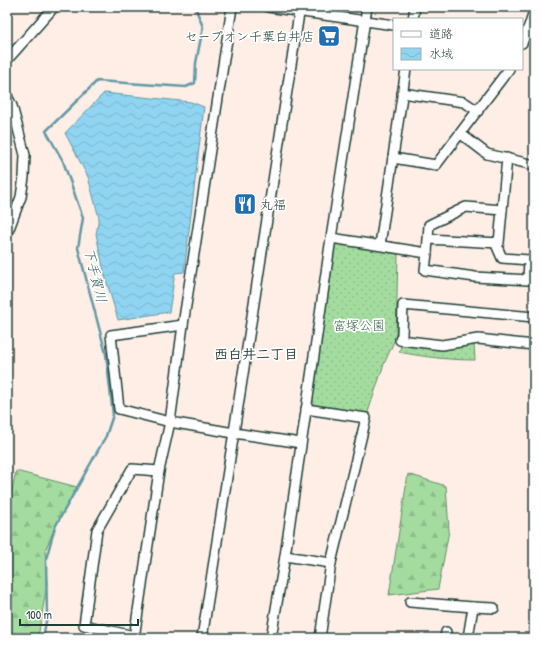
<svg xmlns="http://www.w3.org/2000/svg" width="541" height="645" font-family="'Patrick Hand','Klee One',sans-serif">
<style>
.grass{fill:url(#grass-dots);stroke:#628c6a}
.forest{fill:url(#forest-firs);stroke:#628c6a}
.water{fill:url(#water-waves);stroke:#6298a5}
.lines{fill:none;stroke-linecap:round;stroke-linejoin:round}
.stream{stroke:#6298a5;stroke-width:2.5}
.minor-casing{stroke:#1f3d34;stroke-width:12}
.minor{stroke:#fff;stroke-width:9}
.labels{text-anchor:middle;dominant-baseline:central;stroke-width:3.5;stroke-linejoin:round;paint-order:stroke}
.poi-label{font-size:13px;fill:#1f3d34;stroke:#fff;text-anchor:end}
.park-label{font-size:13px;fill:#40654f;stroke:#fff}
.water-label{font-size:14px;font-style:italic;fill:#3b6363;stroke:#fff}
.neighbourhood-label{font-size:14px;font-weight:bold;fill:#1f3d34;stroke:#fff}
</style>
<defs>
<pattern id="grass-dots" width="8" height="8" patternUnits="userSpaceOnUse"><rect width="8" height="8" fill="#a4dca0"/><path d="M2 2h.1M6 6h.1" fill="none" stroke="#8dbe8a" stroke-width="1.8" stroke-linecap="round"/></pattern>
<pattern id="forest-firs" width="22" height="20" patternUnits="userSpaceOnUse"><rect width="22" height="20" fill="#a4dca0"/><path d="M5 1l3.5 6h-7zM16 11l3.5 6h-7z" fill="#8dbe8a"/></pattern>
<pattern id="water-waves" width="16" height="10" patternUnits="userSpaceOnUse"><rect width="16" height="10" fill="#8fd4f1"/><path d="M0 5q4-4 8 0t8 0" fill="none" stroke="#7bb7cf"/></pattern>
</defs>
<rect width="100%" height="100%" fill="#feeee6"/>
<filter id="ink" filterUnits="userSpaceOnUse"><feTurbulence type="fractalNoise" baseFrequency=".025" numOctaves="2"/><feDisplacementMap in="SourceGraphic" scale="8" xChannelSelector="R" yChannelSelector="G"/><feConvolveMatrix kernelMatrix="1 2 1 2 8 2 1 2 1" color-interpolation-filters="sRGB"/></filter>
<g filter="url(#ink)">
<g class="grass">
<path d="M332 239 398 254 396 337 384 364 366 418 310 405Z"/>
<path d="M402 343 474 345 475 360C449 360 424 357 399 352Z"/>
</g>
<g class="forest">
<path d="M16 471 77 487 55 527 45 551 47 584 38 638H7V514Z"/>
<path d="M408 474 446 486 449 531 438 589 389 595Z"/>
</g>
<path class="water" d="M104 93 191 102 204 107 184 272 175 273 169 312 118 320 105 276 96 234 99 218 88 177 65 133Z"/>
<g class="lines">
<path class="stream" d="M43 638 47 616 46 559 55 527 106 436 113 415 106 354 78 248 83 218 63 161 46 131 97 81 186 87 195 83 196 63 203 27 195 7"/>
<g class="minor-casing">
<g id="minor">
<path d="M268 7 394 25"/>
<path d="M413 19 415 7"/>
<path d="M522 43 531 21 534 9"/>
<path d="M7 60 54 7"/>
<path d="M402 93 464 102 478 111"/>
<path d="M7 96 12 106 25 155 24 177 21 197 7 234"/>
<path d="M461 134 487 154 534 165"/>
<path d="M393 158 436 165 509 69"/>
<path d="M502 210 507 158"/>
<path d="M331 238 427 253 425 270 475 277 528 280 529 260 502 258 495 242"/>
<path d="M380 245 406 69"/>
<path d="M427 253 429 225 466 207 502 210 499 243 428 239"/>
<path d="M534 317 403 305 402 335 400 340 442 345 478 339 534 345"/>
<path d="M183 325 111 335 119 409 170 422 234 433 301 443"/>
<path d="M306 409 366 418 331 563 320 638"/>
<path d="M285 556 331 563"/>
<path d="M410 602 473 607 468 638"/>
<path d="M473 607 494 608"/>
<path d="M534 631V637"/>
<path d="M134 636 84 625 97 530 132 469 159 471"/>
<path d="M134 638 159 471 170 422 183 325 232 7"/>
<path d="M202 638 300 7"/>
<path d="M271 638 285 556 331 238 367 7"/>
<path d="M445 638 446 632"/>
</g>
</g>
<use href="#minor" class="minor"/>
</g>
</g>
<defs>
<g id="supermarket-square" transform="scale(1.15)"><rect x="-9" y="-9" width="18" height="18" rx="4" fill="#1f6fb2" stroke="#fff"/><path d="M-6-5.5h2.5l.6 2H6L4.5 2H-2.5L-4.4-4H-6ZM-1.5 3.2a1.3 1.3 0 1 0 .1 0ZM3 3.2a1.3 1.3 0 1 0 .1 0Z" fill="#fff"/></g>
<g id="restaurant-square" transform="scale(1.15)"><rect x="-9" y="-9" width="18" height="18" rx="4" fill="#1f6fb2" stroke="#fff"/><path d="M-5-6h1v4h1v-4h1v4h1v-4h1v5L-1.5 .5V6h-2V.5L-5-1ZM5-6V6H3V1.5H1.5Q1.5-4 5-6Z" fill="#fff"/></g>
</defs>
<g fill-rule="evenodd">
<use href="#supermarket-square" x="329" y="36"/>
<use href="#restaurant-square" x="245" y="204"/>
</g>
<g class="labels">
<g class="poi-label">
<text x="314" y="36">セーブオン千葉白井店</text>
<text x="260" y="204" text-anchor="start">丸福</text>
</g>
<g class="park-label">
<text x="359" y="325">富塚公園</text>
</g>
<g class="water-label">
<text transform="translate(96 275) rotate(76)">下手賀川</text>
</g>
<g class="neighbourhood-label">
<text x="256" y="353">西白井二丁目</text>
</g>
</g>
<rect width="541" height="645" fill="none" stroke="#fff" stroke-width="24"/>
<rect x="12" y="12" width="517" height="621" fill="none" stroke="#1f3d34" stroke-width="1.5" filter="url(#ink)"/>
<rect x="393" y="18" width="130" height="52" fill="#ffffff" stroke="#a5b1ae"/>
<rect x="401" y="31" width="20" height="6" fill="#ffffff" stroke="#a5b1ae"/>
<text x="429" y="38" font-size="12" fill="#1f3d34">道路</text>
<rect x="401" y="48" width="20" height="12" fill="url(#water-waves)" stroke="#a5b1ae"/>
<text x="429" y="58" font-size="12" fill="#1f3d34">水域</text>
<path d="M20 619v6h118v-6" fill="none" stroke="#1f3d34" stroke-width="2"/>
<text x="26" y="619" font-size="12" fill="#1f3d34" stroke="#ffffff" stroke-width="3" paint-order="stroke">100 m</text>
</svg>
